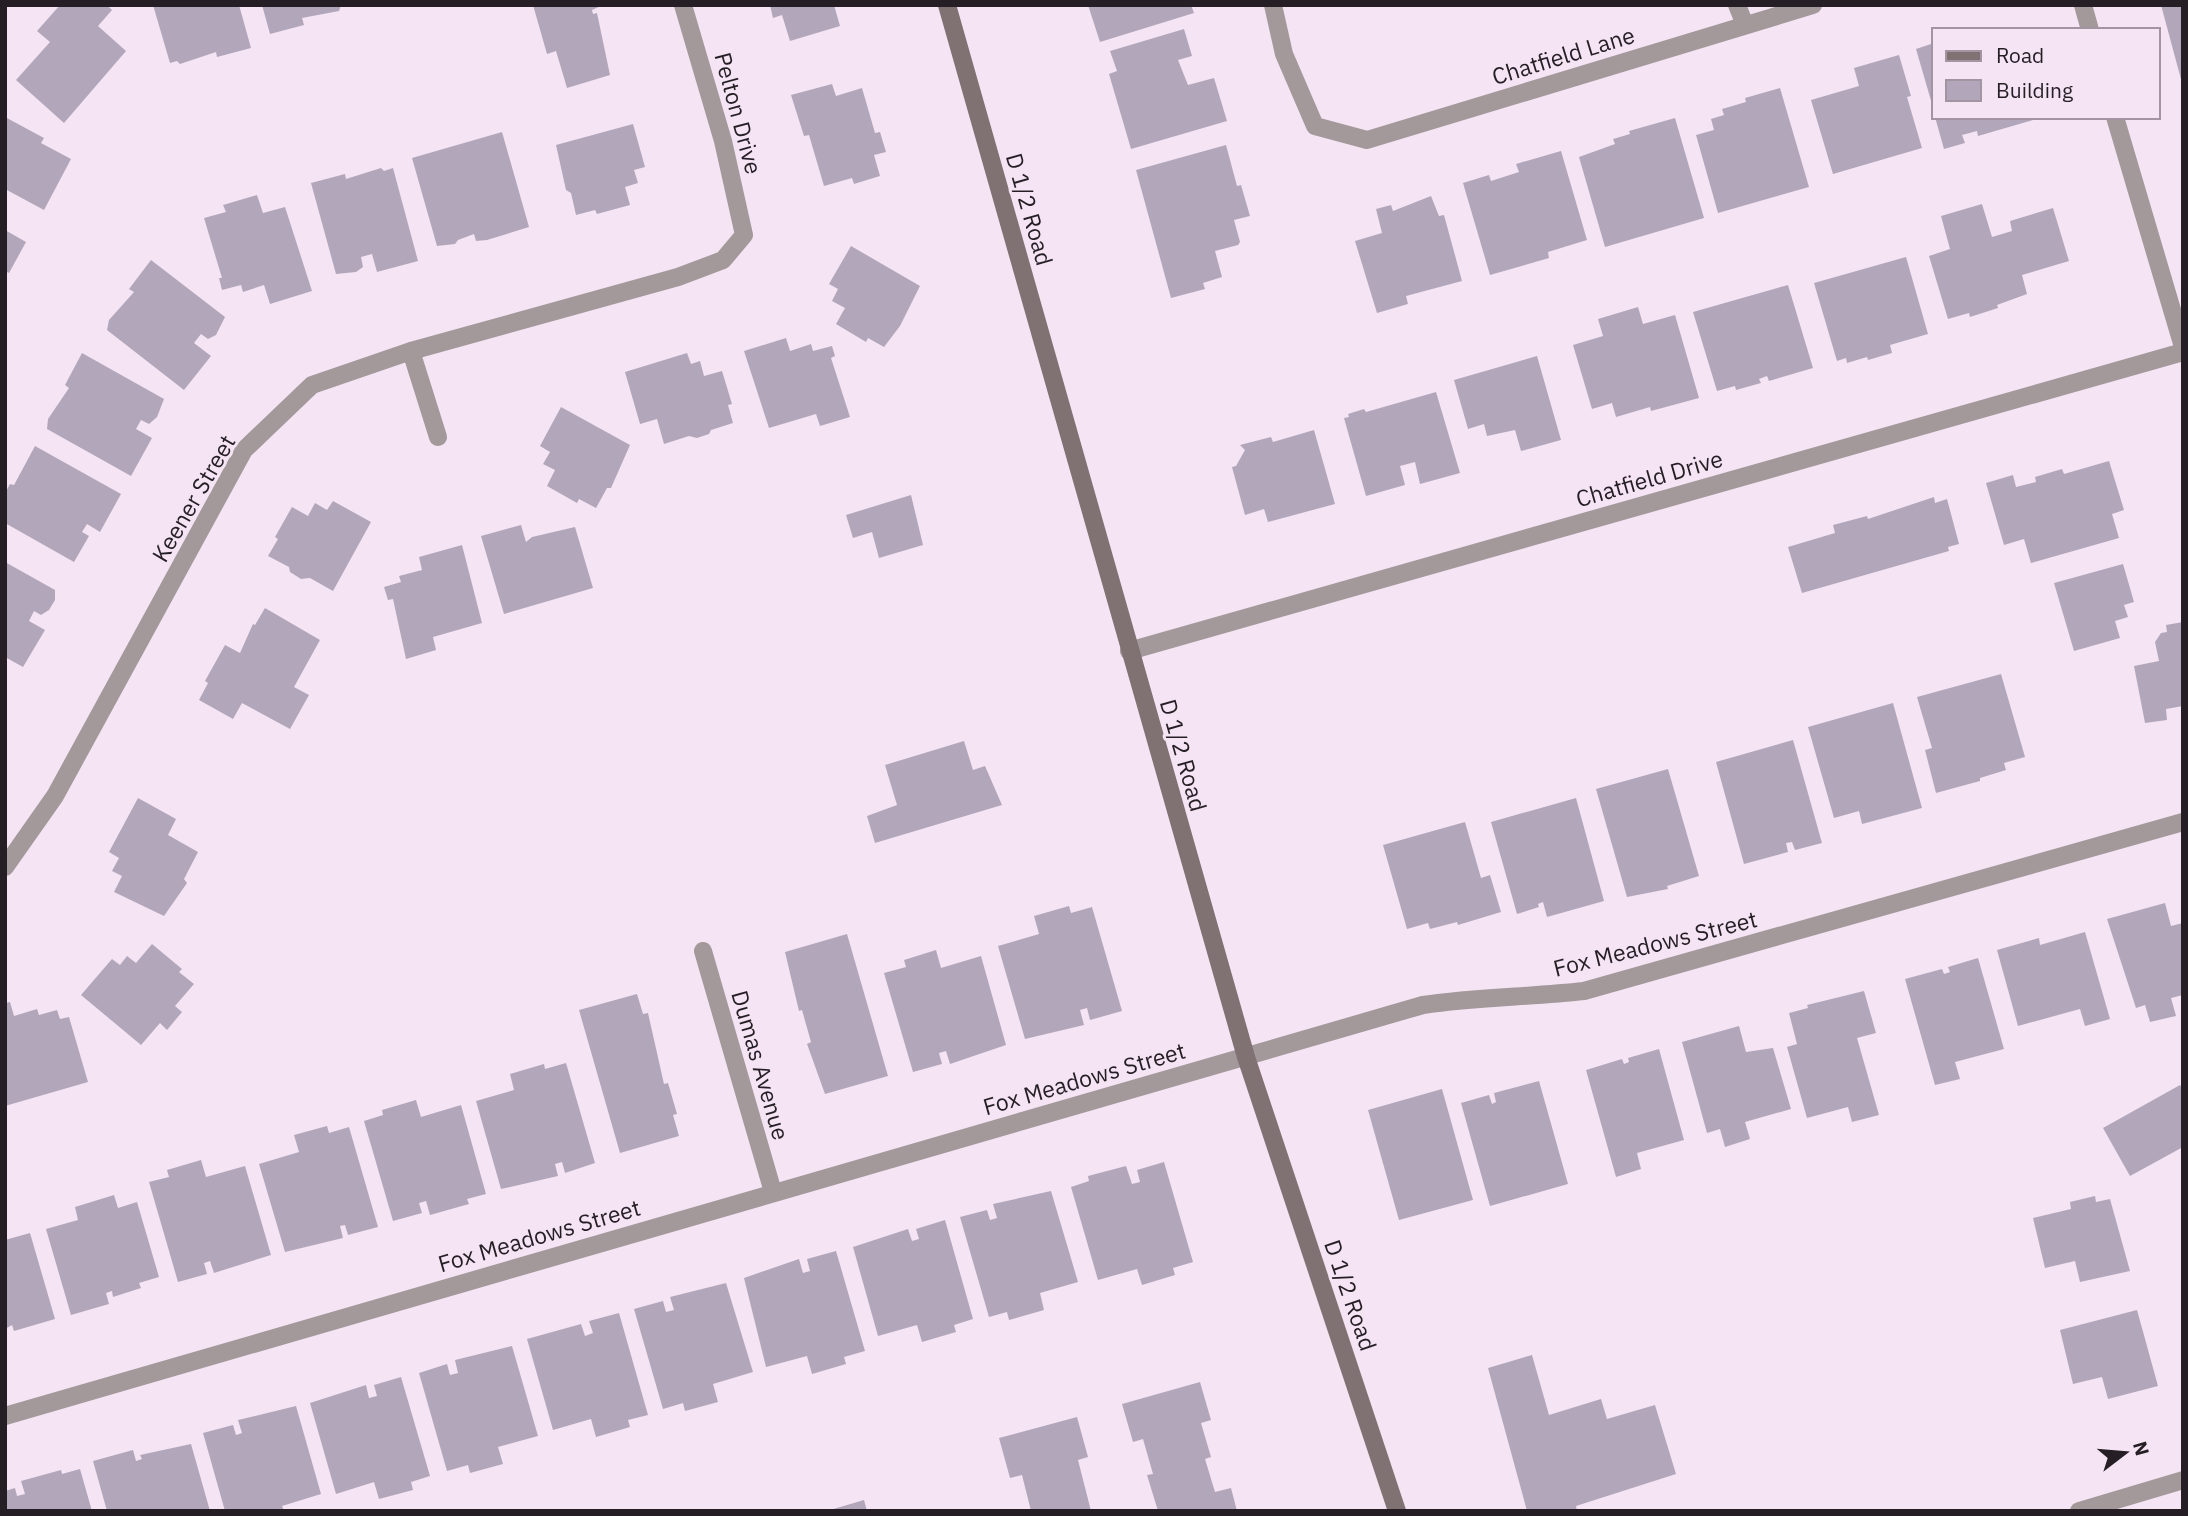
<svg xmlns="http://www.w3.org/2000/svg" width="2188" height="1516" font-family="'IBM Plex Sans',sans-serif">
<style>
.building{fill:#b2a7ba}
.lines{fill:none;stroke-linecap:round;stroke-linejoin:round}
.minor{stroke:#a3989a;stroke-width:18}
.secondary{stroke:#807173;stroke-width:18}
.labels{text-anchor:middle;dominant-baseline:central;stroke-width:6;stroke-linejoin:round;paint-order:stroke}
.street-label{font-size:23px;fill:#251f25;stroke:#f5e4f4}
</style>
<rect width="100%" height="100%" fill="#f5e4f4"/>
<g class="building">
<path d="M60 5H107L112 10 98 26 126 51 64 123 16 80 50 42 37 31Z"/>
<path d="M153 5H239L251 48 217 57 216 52 180 64 177 61 170 63Z"/>
<path d="M262 5H341L339 11 302 18 304 25 270 34Z"/>
<path d="M533 5H603L592 10 593 14 597 13 610 75 567 88 556 51 547 54Z"/>
<path d="M770 5H834L840 26 790 41 782 15 773 18Z"/>
<path d="M1088 5H1191L1194 13 1100 42Z"/>
<path d="M2161 5H2183V83H2182Z"/>
<path d="M1184 29 1192 56 1178 60 1188 85 1214 78 1227 121 1131 149 1109 74 1117 71 1110 51Z"/>
<path d="M1934 43V111L1916 49Z"/>
<path d="M1899 55 1911 96 1907 97 1922 148 1833 174 1811 100 1859 86 1854 68Z"/>
<path d="M832 84 836 96 862 88 875 133 880 132 886 152 874 155 880 176 854 184 852 178 824 186 809 135 804 136 791 95Z"/>
<path d="M1780 88 1809 187 1718 213 1696 135 1714 130 1711 119 1724 115 1722 109 1746 102 1745 98Z"/>
<path d="M5 117 44 138 41 143 71 159 44 210 5 189Z"/>
<path d="M1935 117H2040V118L1978 136 1977 131 1962 135 1965 143 1944 149Z"/>
<path d="M1675 118 1704 218 1605 247 1579 157 1615 144 1613 139 1630 134 1629 131Z"/>
<path d="M633 124 645 167 634 170 638 183 625 187 630 205 597 214 595 210 576 215 571 193 566 190 556 145Z"/>
<path d="M502 132 529 227 487 240 476 241 474 234 458 240 455 244 437 246 412 158Z"/>
<path d="M1226 145 1237 186 1241 185 1250 216 1234 220 1240 242 1238 245 1215 251 1222 277 1203 283 1205 289 1171 298 1136 170Z"/>
<path d="M1561 151 1587 240 1548 252 1549 258 1490 275 1463 183 1489 175 1491 181 1519 172 1516 164Z"/>
<path d="M381 168 384 171 393 168 418 261 377 272 372 254 361 257 363 267 356 272 336 274 311 183 345 174 346 179Z"/>
<path d="M257 195 263 213 285 207 312 291 270 304 264 285 243 292 241 285 222 290 219 278H222L204 218 226 212 223 205Z"/>
<path d="M1431 196 1439 216 1444 215 1462 281 1406 296 1408 304 1377 313 1355 241 1382 233 1376 209 1391 205 1393 211Z"/>
<path d="M1982 204 1992 237 2012 231 2010 221 2053 208 2069 261 2022 275 2027 294 1997 305 1998 308 1970 317 1969 313 1948 319 1929 256 1950 249 1941 216Z"/>
<path d="M5 230 26 242 9 273 5 271Z"/>
<path d="M851 246 920 286 900 326 884 347 868 338 866 342 836 324 845 308 832 301 838 289 829 284Z"/>
<path d="M1906 257 1928 334 1890 345 1892 353 1868 360 1867 357 1847 363 1846 358 1837 361 1814 283Z"/>
<path d="M151 260 225 317 216 335 208 339 201 334 194 343 211 356 184 390 107 330 109 320 134 292 129 289Z"/>
<path d="M1788 285 1813 368 1769 381 1767 376 1759 379 1761 383 1736 390 1735 386 1717 391 1693 312Z"/>
<path d="M1638 307 1643 324 1675 315 1699 398 1651 411 1650 407 1616 417 1612 403 1592 409 1573 345 1603 336 1598 319Z"/>
<path d="M786 338 790 351 811 344 813 351 832 346 835 356 831 358 850 417 820 426 816 414 769 428 744 351Z"/>
<path d="M82 353 164 399 157 417 149 424 141 420 136 429 152 438 131 476 47 429 48 419 69 388 65 385Z"/>
<path d="M687 353 691 364 700 361 704 376 722 371 732 404 728 405 733 423 711 430 709 434 697 438 689 436 664 444 657 419 640 424 625 372Z"/>
<path d="M1537 356 1561 440 1521 451 1515 430 1487 436 1484 424 1468 429 1454 380Z"/>
<path d="M1436 392 1460 473 1420 484 1415 462 1400 466 1405 485 1366 496 1344 418 1349 417 1348 414 1364 409 1366 412Z"/>
<path d="M561 407 630 445 611 488H607L596 508 579 499 577 503 547 486 555 470 543 464 550 452 540 446Z"/>
<path d="M1314 430 1335 504 1268 522 1264 509 1245 515 1232 467 1236 466 1245 450 1240 445 1271 437 1273 442Z"/>
<path d="M35 446 121 494 100 532 87 524 82 532 89 536 74 562 5 523V493L10 484 14 485Z"/>
<path d="M2109 461 2124 510 2112 514 2119 538 2031 563 2024 539 2004 545 1986 483 2013 475 2016 487 2036 482 2035 477 2062 469 2064 474Z"/>
<path d="M911 495 923 545 879 558 872 532 853 538 846 515Z"/>
<path d="M1934 497 1935 503 1947 499 1959 544 1948 547 1949 551 1802 593 1788 547 1835 533 1833 525 1867 516 1868 519Z"/>
<path d="M333 501 371 522 333 591 310 578 301 579 290 572 289 567 268 556 278 539 275 537 292 507 308 516 315 503 327 510Z"/>
<path d="M521 525 526 542 532 537 575 527 593 588 504 614 481 536Z"/>
<path d="M462 545 482 623 433 637 436 650 406 659 393 599 388 600 384 587 401 582 399 576 422 570 419 557Z"/>
<path d="M5 562 55 590V600L49 610 41 615 34 611 29 621 45 630 23 667 5 657Z"/>
<path d="M2123 564 2134 602 2124 605 2128 617 2115 621 2120 638 2074 651 2054 583Z"/>
<path d="M265 608 320 640 294 687 309 695 290 729 242 703 233 719 199 700 208 683 205 681 225 645 240 653 253 624 255 625Z"/>
<path d="M2183 622V706L2166 709 2167 720 2145 723 2134 666 2159 661 2155 642 2161 633 2167 632 2166 625Z"/>
<path d="M2001 674 2025 757 2004 763 2006 770 1980 778V781L1936 793 1925 750 1932 748 1917 697Z"/>
<path d="M1893 703 1922 808 1862 824 1859 811 1834 818 1808 727Z"/>
<path d="M1793 740 1822 843 1795 850 1792 842 1786 843 1788 852 1744 864 1716 762Z"/>
<path d="M964 741 973 770 985 766 1002 805 875 843 867 816 897 805 885 765Z"/>
<path d="M1668 769 1699 876 1667 886 1668 889 1627 897 1596 789Z"/>
<path d="M138 798 176 819 168 835 198 852 184 879 187 883 164 916 114 892 122 876 112 871 119 858 109 852Z"/>
<path d="M1576 798 1604 901 1547 917 1543 902 1538 904 1539 907 1517 914 1491 822Z"/>
<path d="M1465 822 1481 878 1490 875 1501 912 1458 925 1457 922 1430 929 1428 923 1407 929 1383 845Z"/>
<path d="M2165 903 2171 926 2183 923V995L2171 998 2176 1016 2150 1022 2145 1005 2136 1008 2107 919Z"/>
<path d="M1069 906 1071 913 1092 907 1122 1011 1090 1020 1087 1008 1080 1010 1084 1025 1025 1039 998 946 1039 934 1034 916Z"/>
<path d="M2085 932 2110 1019 2085 1026 2080 1009 2018 1026 1997 950 2039 938 2040 945Z"/>
<path d="M847 934 888 1076 825 1094 807 1044 811 1042 802 1010 799 1011 785 952Z"/>
<path d="M152 944 182 969 179 972 194 984 175 1006 182 1012 167 1030 160 1023 141 1045 81 995 112 959 120 965 127 956 136 963Z"/>
<path d="M936 950 941 968 981 956 1006 1045 950 1064 946 1051 939 1053 942 1064 913 1072 884 973 906 967 904 960Z"/>
<path d="M1978 958 2004 1049 1955 1062 1960 1079 1935 1085 1905 979 1942 969 1944 974 1950 972 1948 967Z"/>
<path d="M1864 991 1876 1033 1857 1038 1879 1115 1852 1122 1848 1107 1807 1118 1787 1047 1797 1044 1789 1013 1808 1008 1807 1005Z"/>
<path d="M637 994 643 1014 648 1013 664 1084 668 1083 677 1114 673 1115 679 1136 620 1153 579 1010Z"/>
<path d="M10 1002 14 1016 37 1009 39 1015 57 1010 60 1019 69 1017 88 1082 5 1106V1003Z"/>
<path d="M1739 1026 1746 1052 1773 1048 1791 1109 1745 1122 1750 1139 1725 1147 1720 1129 1707 1133 1682 1042Z"/>
<path d="M1659 1049 1684 1140 1637 1153 1641 1169 1616 1177 1586 1070 1622 1059 1624 1064 1629 1062 1628 1058Z"/>
<path d="M566 1063 595 1163 565 1173 562 1162 555 1164 558 1176 501 1189 476 1101 514 1090 510 1074 544 1064 545 1069Z"/>
<path d="M1539 1081 1568 1184 1490 1206 1461 1103 1489 1095 1492 1104 1496 1102 1494 1093Z"/>
<path d="M2180 1085 2183 1090V1147L2130 1176 2103 1128Z"/>
<path d="M1442 1089 1473 1200 1399 1220 1368 1110Z"/>
<path d="M416 1100 421 1117 461 1105 486 1194 467 1199 469 1204 430 1215 426 1201 419 1203 422 1213 393 1221 364 1121 383 1115 382 1110Z"/>
<path d="M327 1126 329 1133 349 1127 378 1227 348 1235 345 1225 340 1226 343 1238 285 1252 259 1164 299 1152 294 1135Z"/>
<path d="M201 1160 206 1177 245 1166 271 1255 214 1273 210 1261 204 1263 207 1274 178 1282 149 1182 169 1177 167 1170Z"/>
<path d="M1164 1162 1193 1262 1173 1268 1175 1275 1142 1285 1137 1269 1098 1280 1071 1187 1089 1181 1088 1176 1126 1166 1132 1184 1140 1182 1137 1170Z"/>
<path d="M1051 1191 1078 1282 1040 1293 1044 1310 1009 1320 1007 1312 989 1317 960 1217 987 1210 990 1220 997 1218 993 1204Z"/>
<path d="M114 1195 118 1208 137 1202 159 1277 139 1283 141 1288 113 1297 112 1291 106 1293 109 1304 71 1315 46 1229 78 1220 75 1207Z"/>
<path d="M2095 1196 2096 1202 2110 1199 2130 1271 2080 1282 2075 1261 2045 1268 2033 1218 2071 1209 2070 1202Z"/>
<path d="M945 1220 973 1319 954 1325 956 1332 922 1342 917 1325 878 1336 853 1247 908 1229 912 1241 919 1239 916 1229Z"/>
<path d="M30 1233 55 1319 14 1331 12 1325 5 1329V1240Z"/>
<path d="M836 1251 865 1351 844 1357 846 1364 812 1374 807 1356 766 1367 744 1278 799 1259 803 1273 810 1271 807 1259Z"/>
<path d="M726 1283 753 1372 713 1384 718 1402 685 1411 683 1403 663 1409 634 1309 663 1301 666 1312 674 1310 670 1297Z"/>
<path d="M2137 1310 2158 1386 2108 1399 2102 1377 2073 1384 2060 1330Z"/>
<path d="M619 1313 648 1415 628 1420 630 1427 596 1437 591 1419 553 1430 527 1339 581 1324 585 1336 593 1333 589 1321Z"/>
<path d="M512 1346 538 1436 498 1447 503 1464 470 1473 468 1465 447 1471 419 1373 447 1364 450 1375 458 1373 455 1360Z"/>
<path d="M1532 1355 1549 1415 1601 1399 1607 1419 1655 1405 1676 1474 1576 1506 1577 1511H1527L1488 1368Z"/>
<path d="M401 1377 430 1476 411 1482 413 1490 379 1499 374 1482 336 1494 310 1403 366 1385 369 1398 377 1396 374 1385Z"/>
<path d="M1200 1382 1211 1420 1201 1423 1211 1457 1205 1459 1215 1492 1231 1488 1237 1511H1158L1147 1475 1153 1474 1143 1439 1133 1442 1122 1404Z"/>
<path d="M296 1406 321 1494 282 1506 284 1511H225L203 1433 233 1425 236 1435 242 1433 238 1420Z"/>
<path d="M1077 1417 1088 1457 1078 1460 1091 1511H1031L1022 1475 1010 1478 999 1438Z"/>
<path d="M191 1444 210 1511H107L93 1461 133 1450 136 1461 142 1459 140 1455Z"/>
<path d="M80 1469 92 1511H5V1491L15 1488 17 1496 25 1494 21 1481 61 1470 62 1474Z"/>
<path d="M864 1500 867 1511H830V1510Z"/>
</g>
<g class="lines">
<g class="minor">
<path d="M1273 5 1284 54 1315 126 1367 140 1813 5"/>
<path d="M1737 5 1745 25"/>
<path d="M2083 5 2090 30"/>
<path d="M2115 117 2183 347"/>
<path d="M411 351 438 437"/>
<path d="M1129 651 2183 352"/>
<path d="M5 867 55 796 244 450 312 385 411 351 678 277 723 260 744 235 723 141 683 5"/>
<path d="M703 951 773 1192"/>
<path d="M5 1416 1423 1005C1477 997 1530 997 1584 991L2183 822"/>
<path d="M2079 1511 2183 1480"/>
</g>
<path class="secondary" d="M947 5 1246 1057 1397 1511"/>
</g>
<g class="labels">
<g class="street-label">
<text transform="translate(1563 55) rotate(-17)">Chatfield Lane</text>
<text transform="translate(739 113) rotate(75)">Pelton Drive</text>
<text transform="translate(1030 209) rotate(74)">D 1/2 Road</text>
<text transform="translate(1649 478) rotate(-16)">Chatfield Drive</text>
<text transform="translate(193 498) rotate(-60)">Keener Street</text>
<text transform="translate(1184 755) rotate(74)">D 1/2 Road</text>
<text transform="translate(1655 943) rotate(-14)">Fox Meadows Street</text>
<text transform="translate(761 1065) rotate(74)">Dumas Avenue</text>
<text transform="translate(1084 1078) rotate(-16)">Fox Meadows Street</text>
<text transform="translate(539 1235) rotate(-16)">Fox Meadows Street</text>
<text transform="translate(1351 1295) rotate(71)">D 1/2 Road</text>
</g>
</g>
<rect width="2188" height="1516" fill="none" stroke="#251f25" stroke-width="14"/>
<rect x="1932" y="28" width="228" height="91" fill="#f5e4f4" stroke="#a295a1" stroke-width="2"/>
<rect x="1946" y="51" width="35" height="10" fill="#807173" stroke="#a295a1" stroke-width="2"/>
<text x="1996" y="63" font-size="21" fill="#251f25">Road</text>
<rect x="1946" y="80" width="35" height="21" fill="#b2a7ba" stroke="#a295a1" stroke-width="2"/>
<text x="1996" y="98" font-size="21" fill="#251f25">Building</text>
<g transform="translate(2125 1453) rotate(74)" stroke="#f5e4f4" stroke-width="5" paint-order="stroke">
<path d="M0-5L12 26L0 18L-12 26Z" fill="#251f25"/>
<text y="-10" font-size="19" font-weight="bold" text-anchor="middle" fill="#251f25">N</text>
</g>
</svg>
